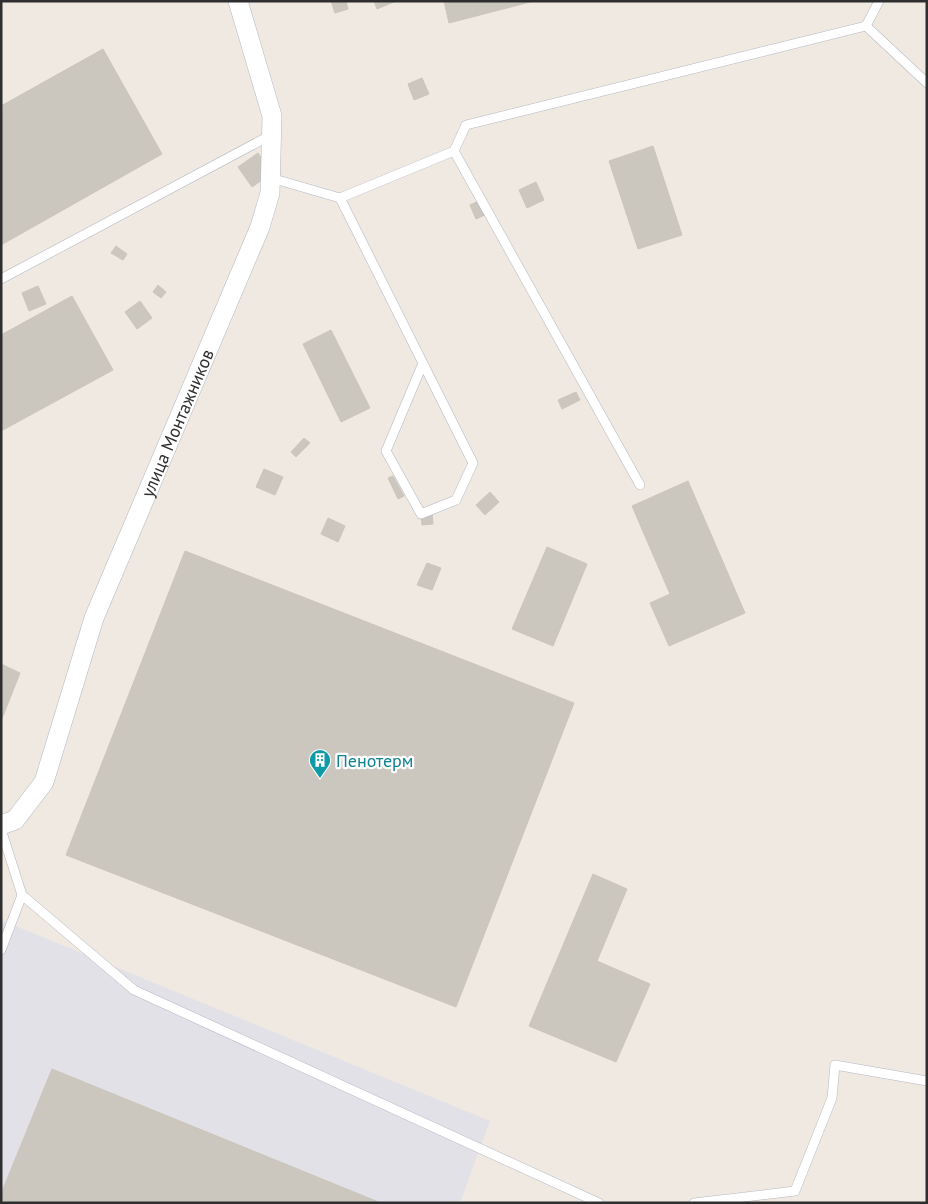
<svg xmlns="http://www.w3.org/2000/svg" width="928" height="1204" font-family="'PT Sans',sans-serif">
<style>
.industrial{fill:#e3e1e8}
.building{fill:#cbc7bf;stroke:#cbc5ba}
.lines{fill:none;stroke-linecap:round;stroke-linejoin:round}
.lane-casing{stroke:#b4b7c1;stroke-width:10}
.street-casing{stroke:#b4b7c1;stroke-width:20}
.lane{stroke:#fff;stroke-width:9}
.street{stroke:#fff;stroke-width:19}
.labels{text-anchor:middle;dominant-baseline:central;stroke-width:4.5;stroke-linejoin:round;paint-order:stroke}
.street-label{font-size:18px;fill:#2e2e2e;stroke:#fff}
.culture-label{font-size:18px;fill:#0d838f;stroke:#fff;text-anchor:start}
</style>
<rect width="100%" height="100%" fill="#efe9e1"/>
<path class="industrial" d="M1 920 490 1121 460 1203H1Z"/>
<g class="building">
<path d="M331 1H346L348 9 335 13Z"/>
<path d="M374 1H396L377 9Z"/>
<path d="M444 1H534L449 23Z"/>
<path d="M103 49 162 154 1 245V106Z"/>
<path d="M422 78 429 94 414 100 408 84Z"/>
<path d="M653 146 682 235 638 249 609 161Z"/>
<path d="M258 153 272 173 252 187 238 167Z"/>
<path d="M536 182 544 200 527 208 519 190Z"/>
<path d="M479 201 485 215 476 219 470 205Z"/>
<path d="M116 246 127 254 123 260 111 253Z"/>
<path d="M158 285 166 292 161 298 153 292Z"/>
<path d="M38 286 46 304 29 311 22 293Z"/>
<path d="M72 296 113 370 1 431V335Z"/>
<path d="M140 301 152 318 137 329 125 312Z"/>
<path d="M331 330 370 408 341 422 303 344Z"/>
<path d="M576 392 580 400 562 409 558 400Z"/>
<path d="M304 438 310 443 296 457 291 452Z"/>
<path d="M264 469 283 477 275 495 256 487Z"/>
<path d="M393 476 404 496 398 499 388 478Z"/>
<path d="M688 481 745 613 669 646 650 603 670 594 632 506Z"/>
<path d="M490 492 499 502 485 515 476 505Z"/>
<path d="M432 513 433 524 422 525 421 514Z"/>
<path d="M328 518 345 526 338 542 321 534Z"/>
<path d="M547 547 587 564 553 646 512 629Z"/>
<path d="M185 551 574 703 456 1007 66 855Z"/>
<path d="M427 563 441 568 432 590 417 585Z"/>
<path d="M1 664 20 673 1 721Z"/>
<path d="M593 874 627 889 597 961 650 984 616 1062 529 1026Z"/>
<path d="M52 1069 381 1203H1V1194Z"/>
</g>
<g class="lines">
<g class="lane-casing">
<g id="lane">
<path d="M866 26 927 83"/>
<path d="M454 151 640 485"/>
<path d="M271 178 340 198 454 151 466 125 866 26 879 1"/>
<path d="M340 198 473 463 456 500 421 514 386 451 423 363"/>
<path d="M1 279 271 135"/>
<path d="M1 829 22 895 1 950"/>
<path d="M22 895 134 990 599 1203"/>
<path d="M694 1203 795 1191 832 1098 835 1065 927 1081"/>
</g>
</g>
<g class="street-casing">
<g id="street">
<path id="s1" d="M1 825 15 820 44 782 94 618 260 227 270 193 272 116 238 1"/>
</g>
</g>
<use href="#lane" class="lane"/>
<use href="#street" class="street"/>
</g>
<defs>
<g id="building-pin" transform="scale(1.125)"><path d="M0 17L-7.5 6A9.5 9.5 0 1 1 7.5 6Z" fill="#0f9aa8" stroke="#fff"/><path d="M-4-6H4V6H1V3H-1V6H-4ZM-2.5-4.3h1.7v1.8h-1.7ZM.8-4.3h1.7v1.8H.8ZM-2.5-1h1.7V.8h-1.7ZM.8-1h1.7V.8H.8Z" fill="#fff"/></g>
</defs>
<g fill-rule="evenodd">
<use href="#building-pin" x="320" y="760"/>
</g>
<g class="labels">
<g class="street-label">
<text stroke="none"><textPath href="#s1" startOffset="446">улица Монтажников</textPath></text>
</g>
<g class="culture-label">
<text x="336" y="760">Пенотерм</text>
</g>
</g>
<rect width="928" height="1204" fill="none" stroke="#2e2e2e" stroke-width="5"/>
</svg>
